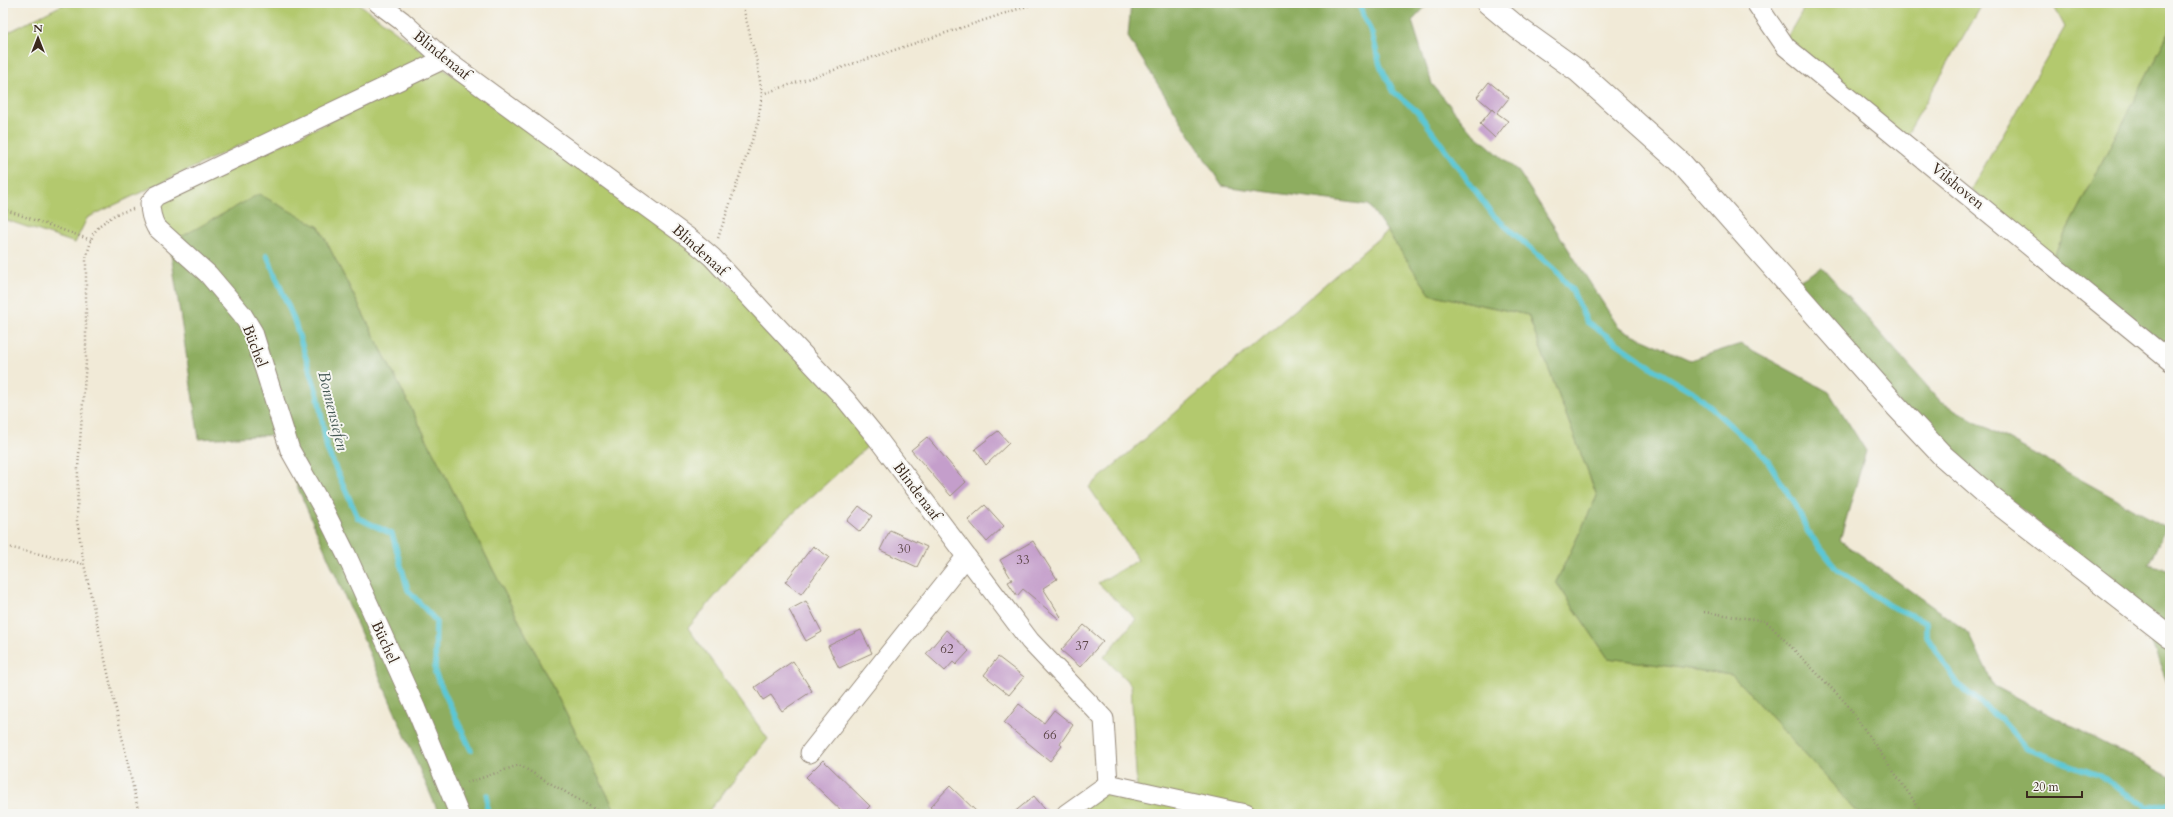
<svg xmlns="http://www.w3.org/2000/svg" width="2173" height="817" font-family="Cardo,serif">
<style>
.green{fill:#b3c96e;stroke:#777a46}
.forest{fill:#8ead61;stroke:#646c40}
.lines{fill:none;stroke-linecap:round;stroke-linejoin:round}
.stream{stroke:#5cc7d5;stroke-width:5.5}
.building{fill:#c49ecb}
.minor-casing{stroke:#968a7a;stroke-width:21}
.secondary-casing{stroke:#968a7a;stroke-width:24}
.path{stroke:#968a7a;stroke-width:2.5;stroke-dasharray:1 3;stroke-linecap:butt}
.minor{stroke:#fff;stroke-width:19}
.secondary{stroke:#fff;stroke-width:22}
.labels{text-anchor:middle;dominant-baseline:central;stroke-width:4;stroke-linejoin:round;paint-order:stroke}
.number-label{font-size:13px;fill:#5d4749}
.street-label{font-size:15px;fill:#3b2a1e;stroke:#f6f6f2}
.water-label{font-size:16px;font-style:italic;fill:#455955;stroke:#f6f6f2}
</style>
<rect width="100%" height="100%" fill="#f6f6f2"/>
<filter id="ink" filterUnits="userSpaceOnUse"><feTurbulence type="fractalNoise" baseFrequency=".025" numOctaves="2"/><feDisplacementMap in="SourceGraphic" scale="8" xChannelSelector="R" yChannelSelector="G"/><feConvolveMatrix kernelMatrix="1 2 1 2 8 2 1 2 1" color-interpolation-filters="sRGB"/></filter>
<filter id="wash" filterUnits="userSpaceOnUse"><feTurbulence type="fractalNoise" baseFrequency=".012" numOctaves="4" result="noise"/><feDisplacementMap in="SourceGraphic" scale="16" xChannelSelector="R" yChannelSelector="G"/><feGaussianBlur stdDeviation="0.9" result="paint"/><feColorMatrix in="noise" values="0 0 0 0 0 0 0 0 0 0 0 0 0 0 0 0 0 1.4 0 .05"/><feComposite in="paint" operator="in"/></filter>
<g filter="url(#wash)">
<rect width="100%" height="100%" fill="#f1ead7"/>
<g class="green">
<path d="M66 3H358L435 61 249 141 87 218 75 243 3 219V35Z"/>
<path d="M1807 3H1983L1905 138 1786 39Z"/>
<path d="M2052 3H2170V30L2053 257 1971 189 2065 27Z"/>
<path d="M442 68 671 224 877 438 761 542 688 628 768 739 706 814H617L319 227 179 238 158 217 161 202Z"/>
<path d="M1387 231 1430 294 1528 315 1597 496 1556 582 1608 658 1732 675 1860 814H1066L1108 784 1137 790 1131 685 1104 657 1136 619 1098 583 1138 560 1089 487Z"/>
</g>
<g class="forest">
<path d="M1131 3H1429L1412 21 1432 84 1471 131 1519 172 1619 328 1690 360 1741 344 1829 392 1866 451 1840 540 1969 633 1994 686 2170 777V814H1860L1732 675 1608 658 1556 582 1597 496 1528 315 1430 294 1369 205 1222 186 1128 37Z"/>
<path d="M2170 30V361L2053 257Z"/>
<path d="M259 194 319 227 617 814H439L275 435 199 439 171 254 179 238Z"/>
<path d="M1822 267 1941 402 2166 527 2149 564 2170 571V690L2149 636 2160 621 1918 426 1797 282Z"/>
</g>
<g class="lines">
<g class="stream">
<path d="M1358 3 1372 34 1380 65 1394 92 1418 112 1493 215 1557 272 1572 290 1587 322 1654 369 1696 394 1766 458 1796 506 1808 532 1837 569 1888 605 1927 622V637L1957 684 2001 719 2027 749 2098 775 2148 808 2170 803"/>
<path d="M267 255 294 320 318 396 327 449 358 518 392 534 408 590 436 621 435 673 471 750"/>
<path d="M487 795V814"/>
</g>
</g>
<g id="blocks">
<g class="building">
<path d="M1489 82 1509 98 1497 113 1508 121 1495 138 1480 124 1492 109 1495 112 1477 97Z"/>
<path d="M998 431 1009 443 986 465 975 449Z"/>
<path d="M927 437 966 482 951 496 911 450Z"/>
<path d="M985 505 1004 526 987 542 968 520Z"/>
<path d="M859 506 872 516 860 532 847 521Z"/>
<path d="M890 530 927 547 917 567 880 550Z"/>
<path d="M1033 541 1057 579 1043 588 1061 617 1059 619 1023 589 1017 596 1008 582 1012 580 1000 560Z"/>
<path d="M813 546 829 557 801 594 785 582Z"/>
<path d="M806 601 822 632 806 641 789 610Z"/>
<path d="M1084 625 1103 641 1080 667 1061 650Z"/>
<path d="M861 630 872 653 839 668 828 646Z"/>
<path d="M946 630 969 651 956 665 953 662 945 671 926 654Z"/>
<path d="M998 657 1024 677 1009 695 984 675Z"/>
<path d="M793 661 812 691 782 711 771 695 763 700 755 687Z"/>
<path d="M1019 704 1044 723 1054 710 1073 725 1060 744 1062 746 1050 761 1004 723Z"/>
<path d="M823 760 870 806 862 814H845L806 777Z"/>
<path d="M950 786 979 814H938L930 807Z"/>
<path d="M1034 796 1049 814H1012Z"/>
</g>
</g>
</g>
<g filter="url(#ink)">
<use href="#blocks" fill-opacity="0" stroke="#968a7a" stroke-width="1"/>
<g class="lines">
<g class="minor-casing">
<g id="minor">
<path d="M378 3 402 21 444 59 693 241 712 257 846 400 877 438 1030 641 1104 719 1108 784"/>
<path d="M1756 3 1786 47 2170 361"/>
<path d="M444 59 156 196 150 203C150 212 151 218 156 227L208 274 242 314 253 332 290 450 324 510 346 554 416 709 459 814"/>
<path d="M810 753 966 557"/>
<path d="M1108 784 1245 814"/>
<path d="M1066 814 1108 784"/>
</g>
</g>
<g class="secondary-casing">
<path id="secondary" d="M1488 3 1518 28 1578 71 1681 163 1897 407 1943 456 1990 497 2170 637"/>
</g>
<g class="path">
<path d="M762 94 1036 3"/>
<path d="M3 209 91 240"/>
<path d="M133 209 116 214 100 225 93 234 86 258V362L78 468 77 521 84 564 139 814"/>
<path d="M718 238 758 123 762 94 757 62 742 3"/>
<path d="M3 546 84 564"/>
<path d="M1704 612 1766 621 1846 703 1923 814"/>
<path d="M467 783 519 765 603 814"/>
</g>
<use href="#minor" class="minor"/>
<use href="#secondary" class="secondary"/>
</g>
</g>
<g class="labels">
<g class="number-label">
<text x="904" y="549">30</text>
<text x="1023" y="560">33</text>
<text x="1082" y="646">37</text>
<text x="947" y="649">62</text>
<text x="1050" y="735">66</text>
</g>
<g class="street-label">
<text transform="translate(442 55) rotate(39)">Blindenaaf</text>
<text transform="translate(1958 186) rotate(39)">Vilshoven</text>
<text transform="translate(700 250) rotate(42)">Blindenaaf</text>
<text transform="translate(255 346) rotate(69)">Büchel</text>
<text transform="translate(917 491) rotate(53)">Blindenaaf</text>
<text transform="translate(385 642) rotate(65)">Büchel</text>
</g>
<g class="water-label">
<text transform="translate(333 411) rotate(76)">Bonnensiefen</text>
</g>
</g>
<rect width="2173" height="817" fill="none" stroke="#f6f6f2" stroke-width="16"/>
<g transform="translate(38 38)" stroke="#f6f6f2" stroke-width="3" paint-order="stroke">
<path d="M0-3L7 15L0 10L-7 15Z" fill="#3b2a1e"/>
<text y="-6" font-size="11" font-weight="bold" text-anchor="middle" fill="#3b2a1e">N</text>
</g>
<path d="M2027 791v6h55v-6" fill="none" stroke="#3b2a1e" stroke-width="2"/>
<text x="2033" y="791" font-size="12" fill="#3b2a1e" stroke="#f6f6f2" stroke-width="3" paint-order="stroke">20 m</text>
</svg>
